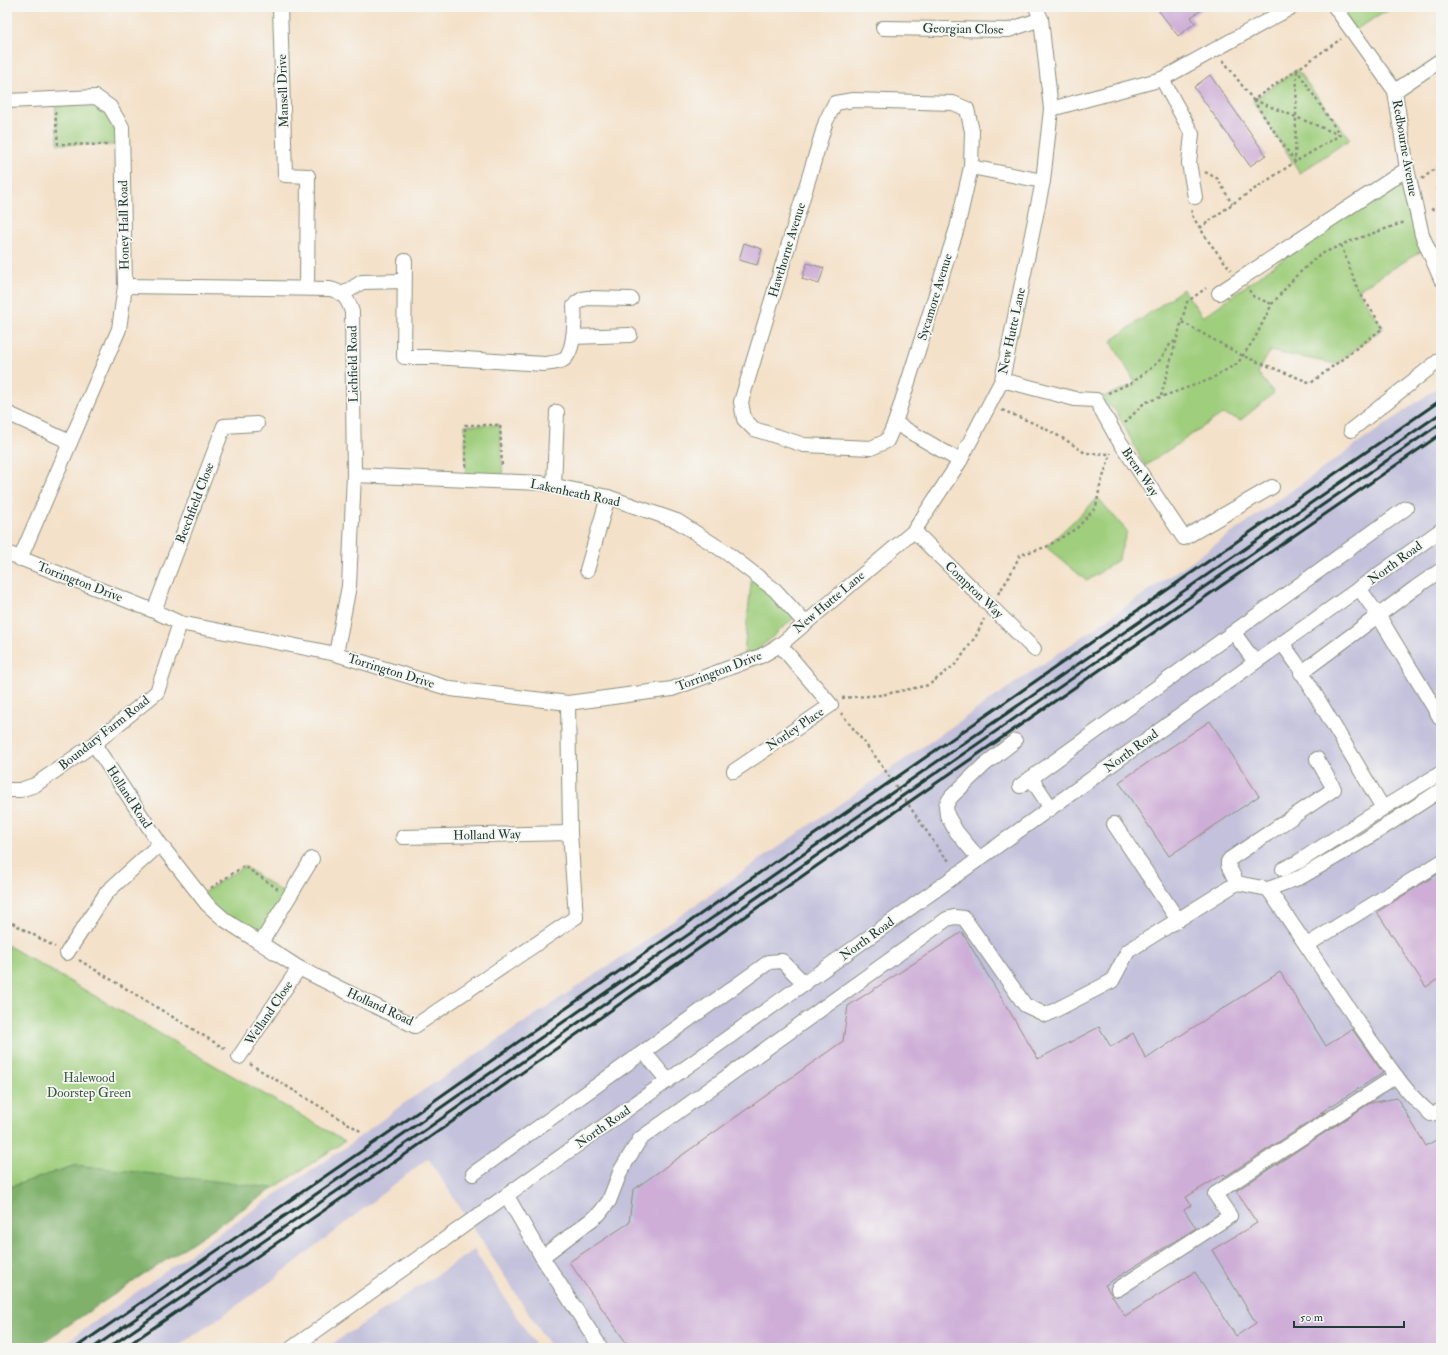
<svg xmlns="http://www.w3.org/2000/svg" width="1448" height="1355" font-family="'IM FELL Double Pica',serif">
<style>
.industrial{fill:#c3c1db}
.green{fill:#9fce7b;stroke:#5f8658}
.forest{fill:#7fb16b;stroke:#4f7750}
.building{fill:#ceaed7}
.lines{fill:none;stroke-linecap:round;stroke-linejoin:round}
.minor-casing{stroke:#8a8f7e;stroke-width:16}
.path{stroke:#8a8f7e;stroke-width:2.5;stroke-dasharray:3 3;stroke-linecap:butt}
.minor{stroke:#fff;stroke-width:14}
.rail{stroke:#1f3d34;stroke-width:3}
.labels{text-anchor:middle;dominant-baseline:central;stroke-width:3.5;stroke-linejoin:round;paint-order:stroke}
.street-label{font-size:13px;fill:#1f3d34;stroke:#f6f6f2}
.park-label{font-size:13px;fill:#395a42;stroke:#f6f6f2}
</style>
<rect width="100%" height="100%" fill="#f6f6f2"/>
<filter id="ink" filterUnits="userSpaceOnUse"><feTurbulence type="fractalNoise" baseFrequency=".025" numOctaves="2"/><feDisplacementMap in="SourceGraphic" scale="8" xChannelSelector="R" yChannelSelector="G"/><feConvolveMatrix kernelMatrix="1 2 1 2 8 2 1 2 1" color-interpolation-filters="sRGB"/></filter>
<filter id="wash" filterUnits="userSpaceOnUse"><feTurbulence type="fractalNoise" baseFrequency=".012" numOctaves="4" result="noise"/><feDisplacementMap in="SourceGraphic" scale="16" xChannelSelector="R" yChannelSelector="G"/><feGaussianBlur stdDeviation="0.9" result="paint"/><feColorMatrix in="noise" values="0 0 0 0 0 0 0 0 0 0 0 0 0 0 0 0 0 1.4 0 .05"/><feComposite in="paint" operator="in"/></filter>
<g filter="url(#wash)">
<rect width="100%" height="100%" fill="#f4e1c9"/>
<g class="industrial">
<path d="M1441 385V1348H551L428 1158 269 1283 176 1348H58L225 1229 346 1147 403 1104 636 947 795 835 1209 549Z"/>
<path d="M474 1250 537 1348H326Z"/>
</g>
<g class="green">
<path d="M1335 7H1394L1353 31Z"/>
<path d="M1297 70 1350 139 1300 173 1253 100Z"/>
<path d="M55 99 101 100 117 119 122 145 58 144Z"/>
<path d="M1407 169 1428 247 1358 290 1383 328 1336 364 1270 351 1258 373 1274 393 1241 420 1222 414 1145 466 1116 411 1100 398 1136 384 1111 341 1183 289 1203 317Z"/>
<path d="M465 425H500L503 481 466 480Z"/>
<path d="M1098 498 1127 531 1118 560 1087 581 1046 547Z"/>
<path d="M752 573 797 615 743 663Z"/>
<path d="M244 866 289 897 261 943 200 895Z"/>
<path d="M7 945 345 1141 274 1188 122 1179 76 1165 7 1188Z"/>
</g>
<g class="forest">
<path d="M1441 182V211L1433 188Z"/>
<path d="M76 1165 274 1188 34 1348H7V1188Z"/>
</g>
<g id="blocks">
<g class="building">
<path d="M1156 7H1206L1191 17 1195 23 1178 36Z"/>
<path d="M1210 75 1266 155 1250 166 1194 87Z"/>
<path d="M744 243 762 249 757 265 739 260Z"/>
<path d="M807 263 824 268 819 284 802 279Z"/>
<path d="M1210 721 1259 796 1169 856 1119 782Z"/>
<path d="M1441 872V977L1426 987 1377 912Z"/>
<path d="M962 932 1038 1059 1099 1027 1111 1047 1133 1033 1146 1059 1186 1032 1280 972 1326 1046 1352 1029 1383 1073 1320 1113 1325 1112 1226 1176 1224 1174 1186 1197 1191 1205 1184 1210 1196 1228 1105 1285 1125 1316 1195 1272 1236 1336 1256 1323 1212 1250 1257 1223 1236 1191 1370 1103 1397 1098 1426 1146 1441 1137V1348H630L569 1262 629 1223 633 1190 843 1041 848 1006Z"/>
</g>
</g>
</g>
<g filter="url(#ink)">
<use href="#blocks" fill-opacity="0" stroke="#8a8f7e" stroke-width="1"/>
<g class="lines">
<g class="minor-casing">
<g id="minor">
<path d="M280 7 285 175 308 176 307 288"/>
<path d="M1335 7 1395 91 1407 169 1422 235 1441 279"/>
<path d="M883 28 1009 30 1041 19"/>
<path d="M1162 79 1192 134 1189 163 1195 197"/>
<path d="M1395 91 1441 60"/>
<path d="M7 101 96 97 110 107 122 127 125 286 119 329 20 559"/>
<path d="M1051 109 1162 79 1292 7"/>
<path d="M405 261 404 357H434L544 364C550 363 558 363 563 360 575 352 575 319 574 306 578 301 581 299 587 298L631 299"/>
<path d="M125 286 330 289C343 292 348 299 352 312L354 475 349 586 336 654"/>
<path d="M1219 293 1407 169"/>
<path d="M343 294 362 282 404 281"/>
<path d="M573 337 630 335"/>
<path d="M1002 380 1075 399 1096 400 1116 436 1184 538 1272 487"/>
<path d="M7 413 70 442"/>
<path d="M895 423 887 441 871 448 804 445 754 429 744 419 741 402 826 121 835 103 853 100 953 103 967 109 972 131 971 167"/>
<path d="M1351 430 1441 359"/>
<path d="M960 461 895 423 957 228 971 167 1043 181"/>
<path d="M354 475 541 483 608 497 677 521 727 553 775 590 805 623"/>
<path d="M554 486 557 412"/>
<path d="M914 531 1034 649"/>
<path d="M7 553 154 611 180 623 336 654 451 689 568 703 672 689 761 656 780 645 914 531 960 461 1002 380 1043 181 1051 109 1041 19 1036 7"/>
<path d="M587 570 608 497"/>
<path d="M1359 588 1378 615 1441 719"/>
<path d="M154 611 224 426 257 424"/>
<path d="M1234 633 1255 662"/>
<path d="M1282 643 1297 664 1383 808 1441 773"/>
<path d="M1301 673 1415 588 1441 570"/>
<path d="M94 744 160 844 207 904 225 920 299 968 415 1026 576 917 570 833 568 703"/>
<path d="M734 771 831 705 780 645"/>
<path d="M1031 778 1051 808"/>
<path d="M1020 786 1406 508"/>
<path d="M7 790H20L35 785 94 744 157 692 180 623"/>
<path d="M1114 824 1178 920"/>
<path d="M403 837 570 833"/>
<path d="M979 859 956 831 947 815 946 805 951 797 984 765 1015 741"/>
<path d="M1283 869 1298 862 1383 808"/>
<path d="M1237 883 1228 865V862L1230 859 1334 789 1317 759"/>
<path d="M1268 889C1303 939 1336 991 1371 1041 1389 1066 1406 1094 1431 1114L1441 1111"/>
<path d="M261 943 312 859"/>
<path d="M1307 945 1441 862"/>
<path d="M67 953 107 892 160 844"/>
<path d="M644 1052 668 1081"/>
<path d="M239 1057 299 968"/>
<path d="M473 1174 769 962 782 961 805 984"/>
<path d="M507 1196 542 1257 601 1348"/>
<path d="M542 1257 599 1214 609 1201 621 1170 640 1139 947 919 954 917 964 918 1025 1005 1046 1015 1112 981 1128 951 1237 883 1268 889 1301 877 1361 842 1441 790"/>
<path d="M1118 1289 1230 1216 1215 1194 1396 1076"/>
<path d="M292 1348 1441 530"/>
</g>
</g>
<g class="path">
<path d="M1223 60 1253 100 1341 39"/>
<path d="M1253 100 1295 162 1340 135 1297 70"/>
<path d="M1254 100 1340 135"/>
<path d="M55 112 58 144 110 145"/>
<path d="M1205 172 1218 179 1232 204"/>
<path d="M1422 179 1441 164"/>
<path d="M1192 210 1191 214 1209 242 1231 270"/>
<path d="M1431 210 1441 204"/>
<path d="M1200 228 1232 204 1295 162 1297 70"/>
<path d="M1249 290 1254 297 1272 304"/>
<path d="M1182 322 1243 356 1311 383 1383 328 1358 290 1341 245"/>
<path d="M1108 393 1131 383 1151 368 1161 359 1171 343 1176 341"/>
<path d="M1161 396 1187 302 1206 288"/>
<path d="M1002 410 1038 425 1066 440 1085 453 1110 454"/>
<path d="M1125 423 1144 403 1209 380 1238 363 1255 338 1272 304 1295 277 1319 255 1348 242 1405 222"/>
<path d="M466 467 465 425H500L502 467"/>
<path d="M998 594 1008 579 1020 555 1046 547 1077 528 1096 507 1100 486 1111 453"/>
<path d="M842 698 881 695 929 685 957 663 976 636 984 619"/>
<path d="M841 713 878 760 940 851 950 862"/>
<path d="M211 888 244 866 278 889"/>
<path d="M7 920 55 947"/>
<path d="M79 960 227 1050"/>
<path d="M250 1064 362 1132"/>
</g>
<use href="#minor" class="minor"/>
<g class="rail">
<path d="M75 1348 391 1131 812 836 1441 400"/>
<path d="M93 1348 396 1139 818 844 1441 413"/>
<path d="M108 1348 401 1147 823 851 1441 423"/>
<path d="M124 1348 406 1154 828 858 1441 434"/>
</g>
</g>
</g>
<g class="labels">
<g class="street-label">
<text transform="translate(963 29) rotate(1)">Georgian Close</text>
<text transform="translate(283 91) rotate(-92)">Mansell Drive</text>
<text transform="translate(1405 148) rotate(80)">Redbourne Avenue</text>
<text transform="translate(124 225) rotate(-91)">Honey Hall Road</text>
<text transform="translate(787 250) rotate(-73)">Hawthorne Avenue</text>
<text transform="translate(935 297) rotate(-73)">Sycamore Avenue</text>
<text transform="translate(1012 331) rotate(-78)">New Hutte Lane</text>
<text transform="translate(353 364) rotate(-91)">Lichfield Road</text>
<text transform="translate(1140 472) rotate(56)">Brent Way</text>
<text transform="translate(575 493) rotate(12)">Lakenheath Road</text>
<text transform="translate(195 503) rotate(-69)">Beechfield Close</text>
<text transform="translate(1395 563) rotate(-36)">North Road</text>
<text transform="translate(80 582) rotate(21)">Torrington Drive</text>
<text transform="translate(974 590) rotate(44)">Compton Way</text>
<text transform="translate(829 602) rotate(-40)">New Hutte Lane</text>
<text transform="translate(391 671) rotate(17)">Torrington Drive</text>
<text transform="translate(719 671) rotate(-21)">Torrington Drive</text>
<text transform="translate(795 729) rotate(-34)">Norley Place</text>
<text transform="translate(104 733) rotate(-38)">Boundary Farm Road</text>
<text transform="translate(1131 751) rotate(-36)">North Road</text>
<text transform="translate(129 797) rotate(57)">Holland Road</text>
<text transform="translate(487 835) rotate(-1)">Holland Way</text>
<text transform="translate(867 939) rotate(-36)">North Road</text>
<text transform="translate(380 1007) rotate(25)">Holland Road</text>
<text transform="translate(269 1013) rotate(-56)">Welland Close</text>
<text transform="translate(603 1127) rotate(-35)">North Road</text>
</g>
<g class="park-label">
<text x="89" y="1078">Halewood<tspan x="89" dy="15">Doorstep Green</tspan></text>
</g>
</g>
<rect width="1448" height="1355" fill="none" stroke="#f6f6f2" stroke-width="24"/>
<path d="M1294 1321v6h110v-6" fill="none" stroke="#1f3d34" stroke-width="2"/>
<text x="1300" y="1321" font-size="12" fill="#1f3d34" stroke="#f6f6f2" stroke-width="3" paint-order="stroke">50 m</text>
</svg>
